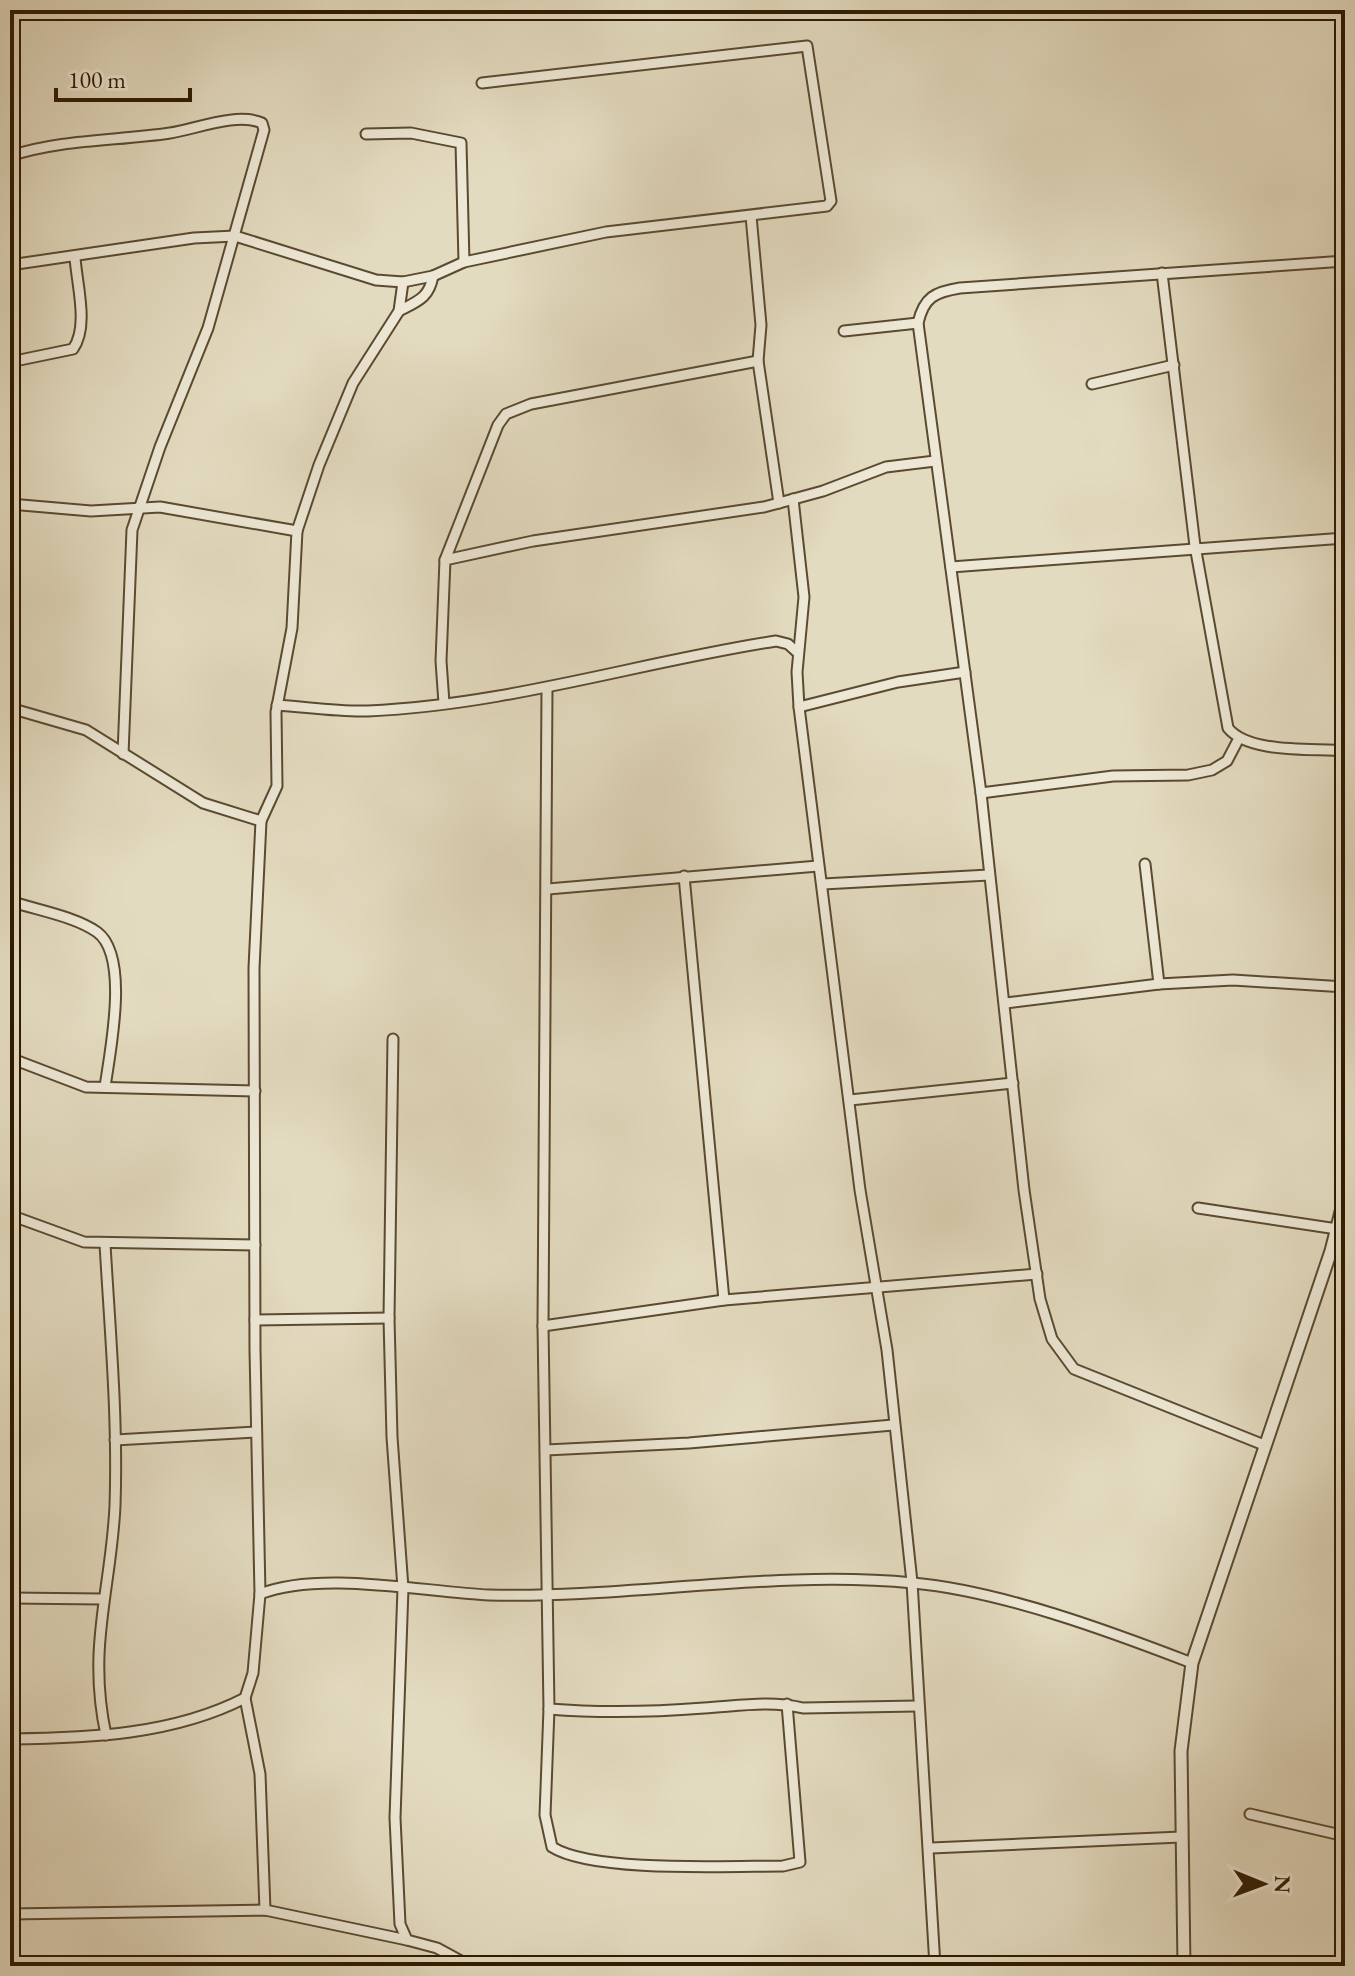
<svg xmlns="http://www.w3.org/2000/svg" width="1355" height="1976" font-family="'EB Garamond',serif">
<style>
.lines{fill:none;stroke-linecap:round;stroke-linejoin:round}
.minor-casing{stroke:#5b4a30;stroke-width:13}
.tertiary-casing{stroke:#5b4a30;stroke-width:15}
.minor{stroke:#ede8d6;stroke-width:9}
.tertiary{stroke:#ede8d6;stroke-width:11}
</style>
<rect width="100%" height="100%" fill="#e3dbc0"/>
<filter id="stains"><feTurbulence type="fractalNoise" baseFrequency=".0025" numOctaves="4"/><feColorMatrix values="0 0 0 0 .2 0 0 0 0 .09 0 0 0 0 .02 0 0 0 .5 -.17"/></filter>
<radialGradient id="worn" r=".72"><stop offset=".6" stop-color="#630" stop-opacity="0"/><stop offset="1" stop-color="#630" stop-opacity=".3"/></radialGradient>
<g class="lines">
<g class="minor-casing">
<g id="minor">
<path d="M366 134 411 133 461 143 464 262"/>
<path d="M10 156C62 139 116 141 170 133 196 129 237 112 262 123L264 130 208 328 160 447 132 530 123 754"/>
<path d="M751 216 761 325 758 361 779 503"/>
<path d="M10 265 194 238 235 236 376 280 403 282 433 276 464 262 606 232 827 206 831 201 807 46 482 83"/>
<path d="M1162 273 1195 546 1228 728C1249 754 1312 748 1345 751"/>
<path d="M399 311C418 301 429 298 433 276"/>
<path d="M844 331 918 323"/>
<path d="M10 362 73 349C89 327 77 285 75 258"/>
<path d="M1092 384 1174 365"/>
<path d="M793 499 804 597 797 672 799 707 860 1190 887 1350 912 1582 935 1966"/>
<path d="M10 504 91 511 160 507 297 531 292 628 276 712 277 786 261 821 254 968 255 1350 260 1594 253 1673 245 1698C173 1735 89 1738 10 1739"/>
<path d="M297 531 319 465 353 383 399 311 403 282"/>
<path d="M445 560 498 425 506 414 531 404 758 361"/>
<path d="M951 567 1345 538"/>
<path d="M547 688 543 1326 549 1709 545 1815 552 1847C593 1873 731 1866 783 1866L800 1862 787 1704"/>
<path d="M444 703 441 661 445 560 533 541 764 507 823 491 886 467 935 461"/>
<path d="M277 705C307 707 338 712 368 711 507 705 640 662 776 641L788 644 798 653"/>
<path d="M799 707 898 682 965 672"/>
<path d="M10 708 86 730 203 803 261 821"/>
<path d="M981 793 1113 776 1188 775 1212 770 1227 761 1238 740"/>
<path d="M1145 864 1159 984"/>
<path d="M684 876 724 1300"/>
<path d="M823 884 989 875"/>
<path d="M548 889 818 866"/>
<path d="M10 901C36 910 74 916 97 932 130 956 110 1051 105 1087"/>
<path d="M1006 1003 1159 984 1233 980 1345 987"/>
<path d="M393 1039 389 1318 392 1437 403 1588 395 1818 400 1924 407 1940 437 1948 470 1966"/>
<path d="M10 1058 86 1087 255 1091"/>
<path d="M850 1100 1013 1083"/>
<path d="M1198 1208 1337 1229"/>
<path d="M10 1215 84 1242 255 1245"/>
<path d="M105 1244C110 1331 118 1418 115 1506 111 1590 87 1647 106 1735"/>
<path d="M1331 1251 1345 1252"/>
<path d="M255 1320 389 1318"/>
<path d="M543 1326 724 1300 1037 1274"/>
<path d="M115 1440 256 1432"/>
<path d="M1264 1445 1074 1369 1052 1339 1040 1299 1024 1190 981 793 918 323C924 297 935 292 960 288L1345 261"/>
<path d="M546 1450 689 1443 893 1425"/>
<path d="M1345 1564 1342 1576 1345 1580"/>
<path d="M260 1594C320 1570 424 1592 489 1595 628 1599 775 1569 913 1583 1001 1591 1109 1631 1192 1663"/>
<path d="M10 1598 102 1599"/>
<path d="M245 1698 260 1774 265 1910"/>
<path d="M549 1709C600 1713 653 1712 704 1708 738 1706 770 1700 803 1708L917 1706"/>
<path d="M1250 1814 1345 1836"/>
<path d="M931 1848 1181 1837"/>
<path d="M10 1914 265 1910 407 1940"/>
</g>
</g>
<g class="tertiary-casing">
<path id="tertiary" d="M1184 1966 1181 1751 1192 1663 1331 1251 1345 1196"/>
</g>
<use href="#minor" class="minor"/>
<use href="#tertiary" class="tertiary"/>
</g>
<rect width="1355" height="1976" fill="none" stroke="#e3dbc0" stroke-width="40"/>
<rect x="12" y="12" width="1331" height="1952" fill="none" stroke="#2e1a00" stroke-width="4"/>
<rect x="20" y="20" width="1315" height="1936" fill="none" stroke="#2e1a00" stroke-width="2"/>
<g transform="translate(1263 1884) rotate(91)" stroke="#ede8d6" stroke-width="6" paint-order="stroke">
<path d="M0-6L14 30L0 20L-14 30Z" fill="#2e1a00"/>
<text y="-12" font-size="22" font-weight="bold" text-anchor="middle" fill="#2e1a00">N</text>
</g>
<path d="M56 88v12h134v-12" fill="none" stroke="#2e1a00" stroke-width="4"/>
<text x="68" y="88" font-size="24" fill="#2e1a00" stroke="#ede8d6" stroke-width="6" paint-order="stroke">100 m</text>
<rect width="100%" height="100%" filter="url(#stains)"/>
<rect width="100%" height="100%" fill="url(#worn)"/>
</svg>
